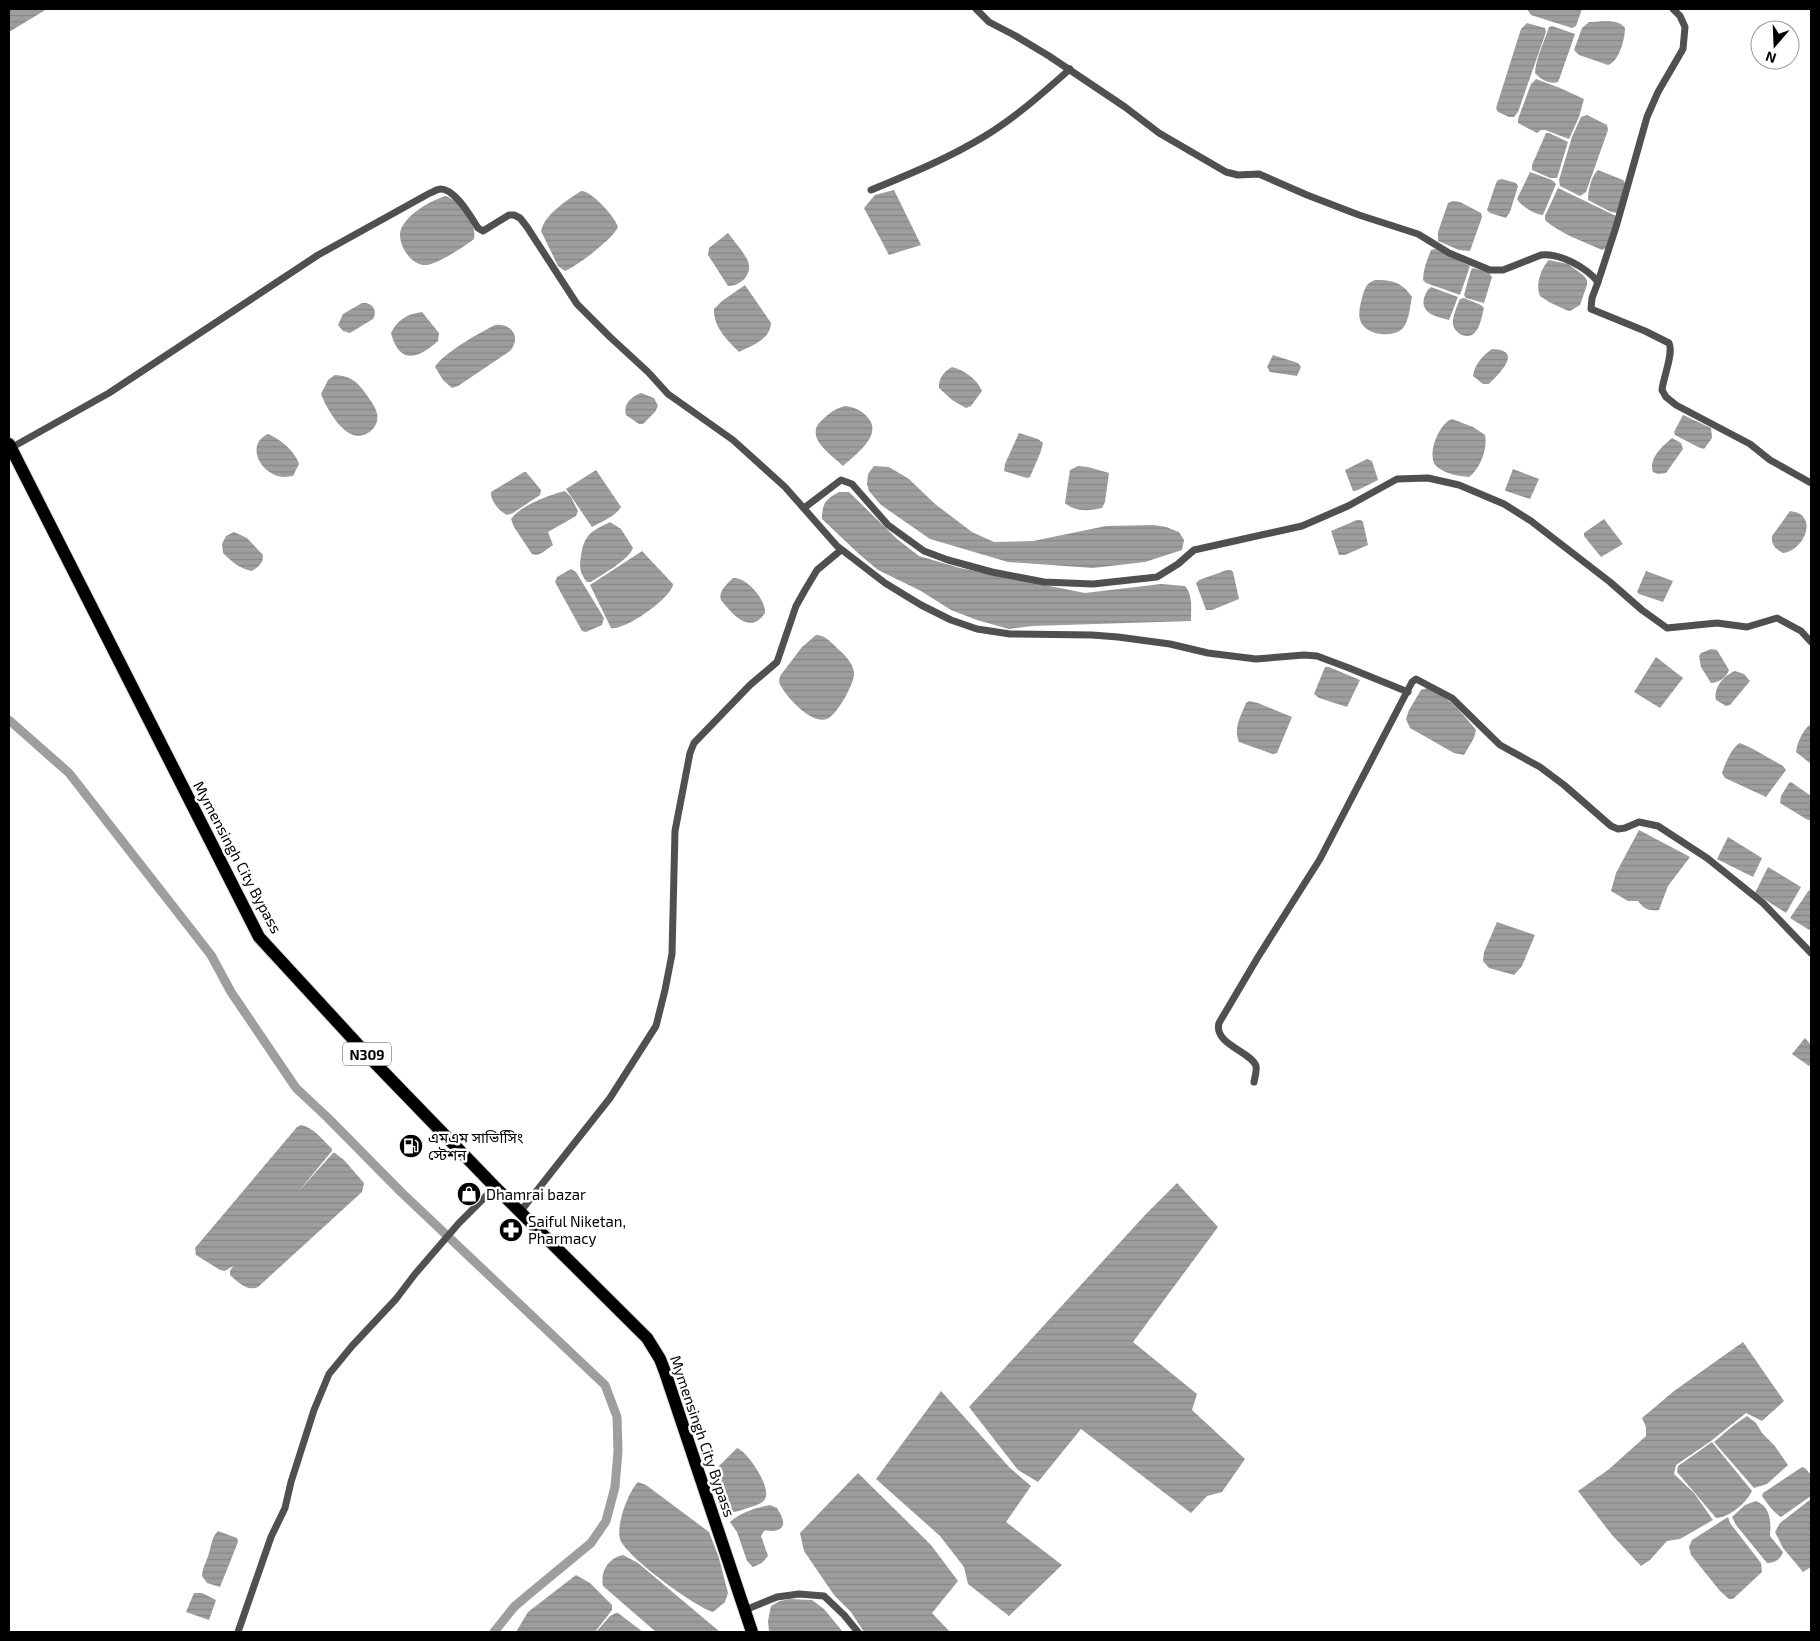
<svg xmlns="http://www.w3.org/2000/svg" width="1820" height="1641" font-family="'Exo 2','Noto Sans Bengali',sans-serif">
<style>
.water{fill:url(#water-rules)}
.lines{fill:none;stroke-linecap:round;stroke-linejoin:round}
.canal{stroke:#9e9e9e;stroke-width:9}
.highway-casing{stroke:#dbdbdb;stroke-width:14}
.street{stroke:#505050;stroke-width:7}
.highway{stroke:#000;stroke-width:12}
.labels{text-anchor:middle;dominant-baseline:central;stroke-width:5;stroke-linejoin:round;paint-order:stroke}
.shield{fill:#fff;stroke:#4c4c4c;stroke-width:1}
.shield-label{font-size:14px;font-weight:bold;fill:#000}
.street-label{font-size:15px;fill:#000;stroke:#fff}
.poi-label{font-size:15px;fill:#000;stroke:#fff;text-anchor:start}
</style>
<defs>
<pattern id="water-rules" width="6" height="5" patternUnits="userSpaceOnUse" patternTransform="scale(1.25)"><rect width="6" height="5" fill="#9e9e9e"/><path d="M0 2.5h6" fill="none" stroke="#868686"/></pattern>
</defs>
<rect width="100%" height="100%" fill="#fff"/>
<g class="water">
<path d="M9 9H47L9 32Z"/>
<path d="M1527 9H1582L1576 26 1572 28 1531 15Z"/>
<path d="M1589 22C1599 22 1619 18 1625 28 1625 39 1619 62 1608 65L1579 55 1574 50 1582 28Z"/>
<path d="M1527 23 1545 28 1546 32 1518 112 1514 117H1509L1498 112 1496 108 1521 29Z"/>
<path d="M1552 26 1575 34 1560 77 1558 82C1550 85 1540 79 1535 73 1536 58 1544 42 1549 27Z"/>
<path d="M1536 79 1560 88 1584 99 1579 117 1569 139 1545 130H1541L1537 133 1518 123V119L1531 84Z"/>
<path d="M1587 115 1607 125 1608 130 1586 192 1580 196 1560 186 1559 180 1572 137 1581 117Z"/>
<path d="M1546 133H1549L1568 142 1557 178H1550L1532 170V165Z"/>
<path d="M1598 170 1623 180 1625 183 1617 213 1611 212 1588 200C1588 191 1591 176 1598 170Z"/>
<path d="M1530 172 1552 180 1556 184 1543 215C1534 214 1521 206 1517 199Z"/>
<path d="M1502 179 1516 183 1518 186 1510 212 1506 218 1490 213 1487 210 1496 183 1498 180Z"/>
<path d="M1558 188 1616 216 1607 248 1602 250C1583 241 1560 234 1545 220V216Z"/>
<path d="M894 190 921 245 889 255 864 208 875 195Z"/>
<path d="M581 191C591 190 615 217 618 227 613 239 577 266 565 271L558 266 541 231C545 214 566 201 581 191Z"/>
<path d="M446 196C461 202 477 223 474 239 464 247 439 263 427 265 411 267 396 243 401 229 407 214 431 200 446 196Z"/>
<path d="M1453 201 1460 202 1481 213 1482 217 1470 251 1459 250 1438 241V232L1448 203Z"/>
<path d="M728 233C734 241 742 250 747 259 754 273 742 286 728 286L708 255 709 248Z"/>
<path d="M1435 249 1470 266 1460 295 1426 283 1423 280C1423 270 1427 260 1431 250Z"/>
<path d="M1549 260 1568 264 1583 275 1587 280V285L1580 305 1570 311 1566 310 1549 302 1540 296C1535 285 1541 268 1549 260Z"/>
<path d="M1473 268 1488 272 1492 277 1484 303 1466 298 1464 295 1471 270Z"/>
<path d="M1375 280C1392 280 1402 282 1412 297 1410 306 1409 324 1401 330 1389 338 1365 335 1360 320 1358 311 1361 302 1363 294 1366 286 1367 283 1375 280Z"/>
<path d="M745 285 771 323C770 340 752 345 739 352 727 340 713 326 714 309L722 301Z"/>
<path d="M1431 287 1458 297 1449 320C1438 317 1420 314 1424 298 1426 293 1427 290 1431 287Z"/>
<path d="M1464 298 1481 305 1484 308C1481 320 1478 343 1460 334 1457 332 1454 329 1453 325 1452 317 1457 306 1460 299Z"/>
<path d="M362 303C372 302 378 310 373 319L350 333 343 331 338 325 343 314Z"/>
<path d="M422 312 439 333 438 341C418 359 399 365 391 333 397 320 407 314 422 312Z"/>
<path d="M495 325C511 323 522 337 510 351L458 386 452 388 443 380 435 367C443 353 479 333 495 325Z"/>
<path d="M1492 349C1524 350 1500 373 1489 384H1483L1473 376C1474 365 1483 355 1492 349Z"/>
<path d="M1273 355 1298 363 1301 367 1297 376 1270 372 1267 367Z"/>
<path d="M952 367C964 370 977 379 982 391L971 406 966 408 952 400 939 388C938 379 944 371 952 367Z"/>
<path d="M335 375C350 376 357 381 366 394 370 400 376 407 377 414 380 427 366 439 353 435 339 430 326 407 321 394L328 380Z"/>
<path d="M641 393 654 398 658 406 655 412 643 424H639L626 415C623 404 631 397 641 393Z"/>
<path d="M845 406C854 407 862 410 869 419 882 436 855 455 843 466 831 454 803 437 822 420 830 413 834 409 845 406Z"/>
<path d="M1683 415 1711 428 1712 438 1704 449 1698 447 1675 435 1674 432Z"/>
<path d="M1452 419 1473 427 1485 435C1488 448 1480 469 1469 477 1458 476 1445 474 1436 466 1426 455 1439 423 1452 419Z"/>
<path d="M1019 433 1038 439 1043 443 1041 451 1030 477 1027 478 1004 471 1005 464Z"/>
<path d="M268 434C280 439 295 451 299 464L293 476C286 477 280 478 273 474 257 467 248 443 268 434Z"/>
<path d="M1672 438 1681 443 1683 449 1666 473 1658 474 1653 472C1648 458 1663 446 1672 438Z"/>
<path d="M1367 459 1372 461 1378 480 1358 490 1353 491 1345 470Z"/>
<path d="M874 466 889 467 909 479 935 504 972 532 994 542 1033 541 1106 526 1154 525 1166 527 1179 532 1184 540 1182 550 1145 562 1093 568 1008 562 930 539 881 505 869 491 867 484 868 474Z"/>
<path d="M1078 466 1088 467 1109 473 1105 502 1102 508C1089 511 1075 512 1065 503L1070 470Z"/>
<path d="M1513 469 1539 479 1530 499 1506 491 1505 490Z"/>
<path d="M596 470 621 507C615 517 602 521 592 527L566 489Z"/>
<path d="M524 472H526L541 490 540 495 513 513 507 515C499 511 490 500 491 492Z"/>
<path d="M565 491 571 497 578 511 576 516 548 532 553 545C546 549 541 557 532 554L514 527 511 519C521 505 549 495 565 491Z"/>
<path d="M839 492H849L897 539 919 556 960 568 1085 593 1161 584 1185 586C1193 595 1191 609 1191 621L1032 626 1009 629 977 620 951 610 921 591 878 570 859 554 822 519C822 503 826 499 839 492Z"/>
<path d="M1790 511C1820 514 1804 551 1783 553 1775 549 1771 544 1772 536Z"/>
<path d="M1604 519 1623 544 1601 557 1584 536V533Z"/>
<path d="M1357 520H1361L1363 522 1368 545 1345 555H1339L1331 531Z"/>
<path d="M610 522 621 529 633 548C629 560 601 575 591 582H587C580 574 579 567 581 556 584 535 591 531 610 522Z"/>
<path d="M234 532 247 538 263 555C263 564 259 566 252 571 240 569 232 562 223 553L222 544 226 536Z"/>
<path d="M642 551 673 584C672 598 624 631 611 628L590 585Z"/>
<path d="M571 569 576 572 604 618 602 625 586 632 582 631 555 582 557 577Z"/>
<path d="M1227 570H1231L1233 572 1239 599 1212 610H1206L1196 583 1199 580Z"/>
<path d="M1646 571 1673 581 1663 602 1639 594 1637 592Z"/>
<path d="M733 578C747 577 766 600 765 613 750 635 733 615 721 600 718 591 727 584 733 578Z"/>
<path d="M816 635C825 635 832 643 838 649 845 655 854 664 854 674 854 684 837 715 827 719 811 725 784 695 779 682L780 676 802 647Z"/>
<path d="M1711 649 1717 650 1729 670C1727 677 1718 683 1711 683L1701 667 1699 656 1701 653Z"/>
<path d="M1656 657 1683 678 1660 708 1634 692Z"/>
<path d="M1325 667H1329L1360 680 1347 707 1319 698 1314 694Z"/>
<path d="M1735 671 1744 674 1750 681 1730 705 1726 706 1716 700C1713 688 1724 675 1735 671Z"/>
<path d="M1427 688C1448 695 1462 713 1476 730L1474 738 1464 755 1454 753 1410 728 1406 719 1409 710 1421 690Z"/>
<path d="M1249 701 1258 703 1292 717 1277 753 1273 754 1239 742C1233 728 1241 716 1246 703Z"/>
<path d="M1811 724V764L1796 752C1797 743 1803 729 1811 724Z"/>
<path d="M1740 743 1753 749 1783 766 1786 770 1766 797 1725 778 1722 773C1725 764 1731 748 1740 743Z"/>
<path d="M1791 782 1811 796V821L1806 819 1780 803 1781 796 1789 783Z"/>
<path d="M1639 830 1690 857 1668 886 1659 910C1648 911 1644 909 1638 901H1628L1611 891 1616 873Z"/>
<path d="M1728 837 1762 858 1753 877 1717 859Z"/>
<path d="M1768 867 1801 887 1786 913 1755 893Z"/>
<path d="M1809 890 1811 892V931L1790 918Z"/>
<path d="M1497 922 1535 935 1522 966 1514 975 1489 968 1483 961 1484 952Z"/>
<path d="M1805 1038 1811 1045V1063L1809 1066 1792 1054Z"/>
<path d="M301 1125C313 1127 324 1141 332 1149V1151L298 1192 333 1153H335L344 1160 364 1183 362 1192 258 1287C247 1292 238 1282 230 1275V1271L233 1266 225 1271 220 1270 196 1255 195 1248 297 1127Z"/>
<path d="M1177 1183 1218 1227 1133 1342 1197 1394 1192 1410 1245 1459 1222 1492 1207 1496 1191 1513 1081 1429 1038 1482 1018 1470 969 1407 1146 1214Z"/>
<path d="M1743 1342 1784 1401 1762 1421 1746 1413 1711 1441 1676 1465 1674 1474 1694 1493 1713 1520 1680 1539 1667 1541 1650 1560 1641 1566 1612 1535 1578 1491 1608 1470 1646 1436V1427L1642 1418 1674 1391Z"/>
<path d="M941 1391 1010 1468 1031 1486 1006 1522 1062 1565 1009 1616 968 1584 964 1567 940 1536 876 1479Z"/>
<path d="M1747 1416 1756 1423 1762 1433 1774 1445 1788 1465 1767 1484 1754 1488 1714 1442 1734 1425Z"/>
<path d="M1712 1442 1752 1491C1747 1502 1729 1518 1716 1518L1677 1472 1678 1466Z"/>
<path d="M737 1448C748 1452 772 1488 765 1499 761 1505 753 1506 748 1508 740 1510 733 1514 725 1512L714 1475 716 1469Z"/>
<path d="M1802 1467 1805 1468 1811 1475V1496L1781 1517C1773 1512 1767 1503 1762 1496L1763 1493Z"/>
<path d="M858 1473 931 1545 958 1581 932 1613 950 1632H864L851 1612 834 1595 804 1551 800 1533Z"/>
<path d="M638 1482 646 1485 709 1532 719 1558 728 1593 725 1602 713 1612C695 1607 625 1556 620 1539 616 1525 628 1492 638 1482Z"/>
<path d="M1811 1499V1567L1803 1572 1783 1548 1775 1532 1780 1523Z"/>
<path d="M1756 1501C1771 1507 1771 1522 1770 1536L1783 1552C1781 1559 1775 1563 1767 1563L1736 1525 1732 1517 1745 1505Z"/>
<path d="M770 1505 777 1508C782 1516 790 1530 772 1531 769 1531 767 1530 764 1531L761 1536 768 1556 762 1563 753 1567 747 1561 737 1532 730 1522C739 1513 757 1507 770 1505Z"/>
<path d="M1728 1517 1730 1523 1761 1563 1762 1572 1733 1599H1729L1720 1591 1691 1555 1689 1547 1692 1540Z"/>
<path d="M218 1531 237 1538 238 1542 220 1587 207 1583 202 1576C202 1568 207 1561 209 1553 212 1544 211 1538 218 1531Z"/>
<path d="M623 1555 638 1563 720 1632H656L603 1586C600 1572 608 1558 623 1555Z"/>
<path d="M576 1575 590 1583 612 1605V1610L595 1632H516L528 1612Z"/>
<path d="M194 1593H202L216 1600 209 1620 186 1612Z"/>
<path d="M790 1599 812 1600 824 1609 843 1632H769L768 1621 771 1606 780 1601Z"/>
<path d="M616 1613H618L643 1632H596L610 1616Z"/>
</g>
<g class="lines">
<path class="canal" d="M9 720 69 773 211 955 231 992 296 1088 328 1118 401 1192 605 1385 617 1417 618 1451 615 1487 606 1521 591 1543 528 1595 514 1607 494 1632"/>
<g class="highway-casing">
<path id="highway" d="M9 444 259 937 374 1062 495 1187 647 1338 660 1359 665 1372 752 1632"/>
</g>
<g class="street">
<path d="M976 9 989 22 1014 35 1049 56 1125 107 1159 133 1226 172 1238 175 1259 174 1307 195 1359 215 1418 234 1449 253 1490 270H1503L1541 255C1560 253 1586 267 1598 282L1592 298 1591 309 1645 331 1669 343C1674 353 1663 378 1662 390L1666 397 1676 405 1750 444 1770 460 1811 483"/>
<path d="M871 190C910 174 949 158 985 136 1016 117 1043 93 1070 69"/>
<path d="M1598 282 1616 227 1647 117 1658 92 1683 49 1685 27 1680 16 1673 9"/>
<path d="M9 449 109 393 318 255 430 193C433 192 437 189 441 189 455 189 471 217 478 228L483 231 509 215H514L520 218 527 227 577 304 610 337 648 372 668 394 733 440 785 487 837 546 885 583 921 605 951 620 977 629 1010 634 1092 635 1118 637 1170 644 1208 653 1256 659 1304 655 1317 656 1349 668 1408 692"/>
<path d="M804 508 841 480 852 484 888 525 924 551 948 560 992 572 1044 582 1093 584 1157 577 1178 564 1194 550 1302 526 1348 506 1397 479 1428 478 1459 485 1504 504 1531 521 1610 582 1642 610 1667 628 1717 623 1747 627 1777 618 1801 631 1811 642"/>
<path d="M1254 1082C1255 1077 1257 1071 1256 1066 1252 1052 1213 1044 1219 1023L1258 957 1320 859 1412 682 1416 679 1452 698 1500 745 1540 767 1564 785 1611 826 1618 829 1625 828 1639 822 1658 826 1707 858 1763 903 1811 953"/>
<path d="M520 1212 610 1098 656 1026 665 990 672 954 675 831 690 753 694 743 750 685 777 662 796 606 805 590 817 570 841 550"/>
<path d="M745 1610 777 1597 799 1594 824 1596 844 1615 858 1632"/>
<path d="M238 1632 271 1537 285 1508 291 1482 314 1410 329 1374 352 1346 396 1299 415 1274 459 1223 495 1187"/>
</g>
<use href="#highway" class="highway"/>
</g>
<defs>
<g id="fuel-disc" transform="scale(1.25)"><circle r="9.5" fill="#000" stroke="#fff"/><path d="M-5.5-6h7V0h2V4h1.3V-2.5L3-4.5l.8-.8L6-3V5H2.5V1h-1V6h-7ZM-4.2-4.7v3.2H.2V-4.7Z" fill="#fff"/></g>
<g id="shop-disc" transform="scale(1.25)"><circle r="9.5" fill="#000" stroke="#fff"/><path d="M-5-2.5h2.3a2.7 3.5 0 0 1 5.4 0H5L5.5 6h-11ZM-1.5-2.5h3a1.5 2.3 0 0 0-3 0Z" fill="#fff"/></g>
<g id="pharmacy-disc" transform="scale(1.25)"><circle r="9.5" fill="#000" stroke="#fff"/><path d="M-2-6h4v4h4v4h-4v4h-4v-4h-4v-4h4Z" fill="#fff"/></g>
</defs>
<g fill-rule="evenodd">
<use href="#fuel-disc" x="411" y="1146"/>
<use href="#shop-disc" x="469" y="1194"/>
<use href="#pharmacy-disc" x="511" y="1230"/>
</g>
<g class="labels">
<rect class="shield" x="343" y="1042.5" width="48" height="23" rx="4"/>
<g class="shield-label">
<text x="367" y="1054">N309</text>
</g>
<g class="street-label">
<text transform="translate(238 857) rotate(62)">Mymensingh City Bypass</text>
<text transform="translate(703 1436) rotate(71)">Mymensingh City Bypass</text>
</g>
<g class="poi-label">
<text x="428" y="1137">এমএম সাভ‌িসি‌িং<tspan x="428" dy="17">স্ট‌েশন</tspan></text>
<text x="486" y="1194">Dhamrai bazar</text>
<text x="528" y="1221">Saiful Niketan,<tspan x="528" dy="17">Pharmacy</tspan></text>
</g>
</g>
<rect width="1820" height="1641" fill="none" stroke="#000000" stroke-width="20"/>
<g transform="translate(1775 45) rotate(199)"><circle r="24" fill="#ffffff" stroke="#999999"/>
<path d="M0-4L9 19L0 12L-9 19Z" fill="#000000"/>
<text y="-8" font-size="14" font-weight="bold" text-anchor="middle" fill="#000000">N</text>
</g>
</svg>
